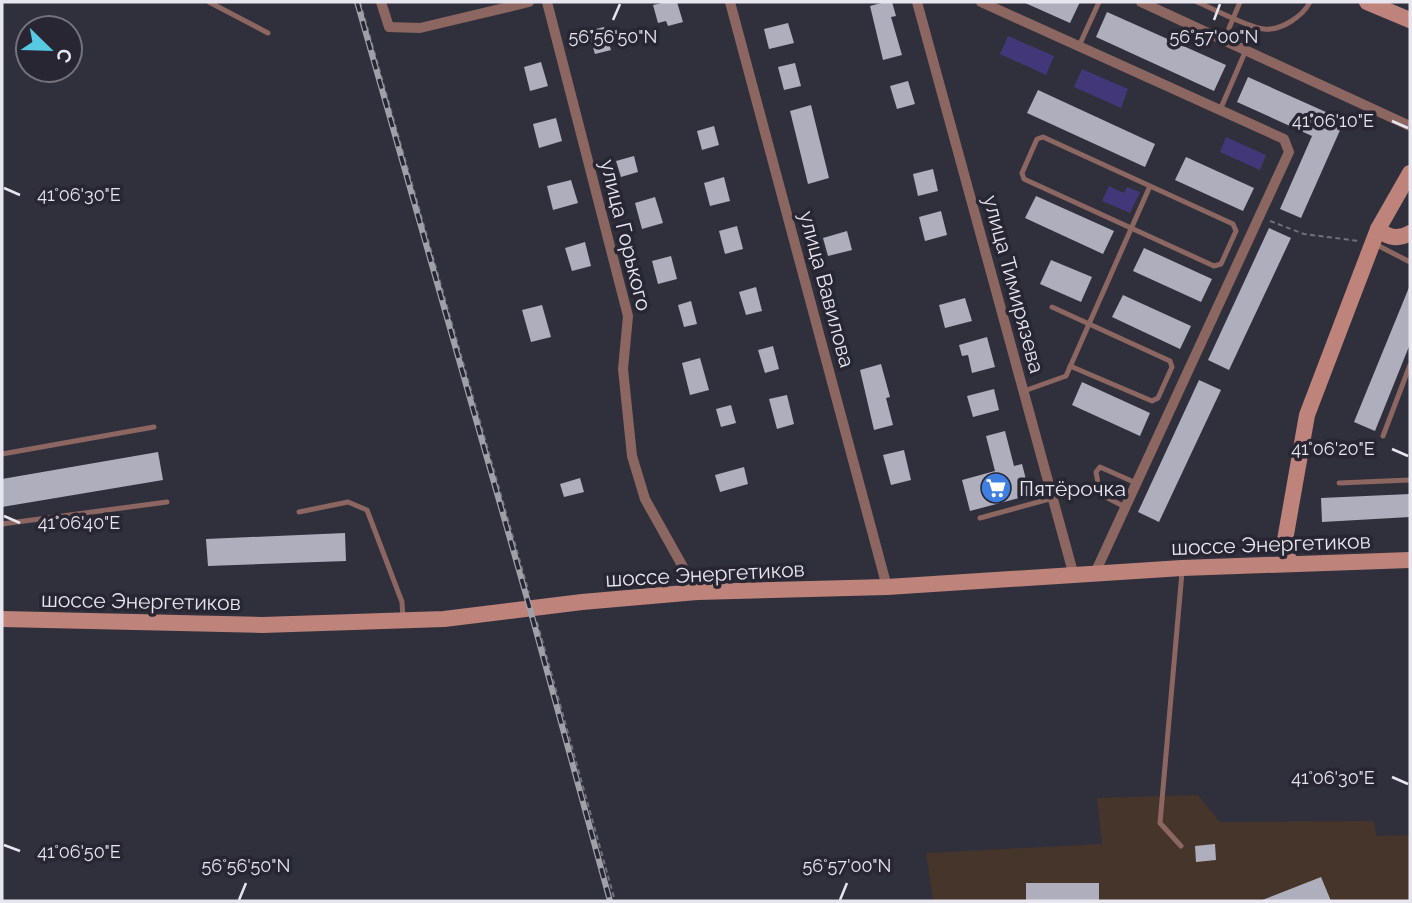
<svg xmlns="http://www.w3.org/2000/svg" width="1412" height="903" font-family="Raleway,sans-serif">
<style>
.industrial{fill:#46352b}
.green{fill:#423779}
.building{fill:#afaebd}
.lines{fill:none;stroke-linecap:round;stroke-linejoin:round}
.path{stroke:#70707a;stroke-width:2;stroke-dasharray:5 3.5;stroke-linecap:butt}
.lane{stroke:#8c6661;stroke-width:5}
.street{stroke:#8c6661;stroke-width:10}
.secondary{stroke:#be837b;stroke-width:16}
.rail-casing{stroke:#a1a0a9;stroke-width:6}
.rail{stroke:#272632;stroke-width:3.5;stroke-dasharray:10;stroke-linecap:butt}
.ticks{fill:none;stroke:#e7e6ee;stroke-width:2.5}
.labels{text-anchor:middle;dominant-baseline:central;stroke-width:7;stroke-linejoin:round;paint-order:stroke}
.street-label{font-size:21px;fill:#e7e6ee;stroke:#272632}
.poi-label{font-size:21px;fill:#e7e6ee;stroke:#272632;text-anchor:start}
.ticks-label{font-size:18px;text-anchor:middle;fill:#e7e6ee;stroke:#272632;stroke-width:7;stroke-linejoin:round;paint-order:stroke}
</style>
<rect width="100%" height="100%" fill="#30303c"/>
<path class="industrial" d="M1198 795 1220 822 1374 821 1376 836 1410 835V901H933L926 853 1102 844 1097 798Z"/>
<g class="green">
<path d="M1008 36 1054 56 1046 75 1000 54Z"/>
<path d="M1082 69 1128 89 1121 108 1074 87Z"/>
<path d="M1226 137 1266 155 1260 170 1220 152Z"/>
<path d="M1109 186 1124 193 1127 187 1140 192 1130 213 1102 201Z"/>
</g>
<g class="building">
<path d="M666 2H677L683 22 668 26 666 21 658 23 653 5Z"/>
<path d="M885 2H892L896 16 891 17 902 55 883 60 870 6Z"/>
<path d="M1023 2H1080L1070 23Z"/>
<path d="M1107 12 1226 65 1214 91 1096 37Z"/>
<path d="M788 23 794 43 769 49 764 29Z"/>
<path d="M604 27 611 50 595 54 588 31Z"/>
<path d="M541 62 548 86 530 91 524 67Z"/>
<path d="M795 63 801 86 784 90 778 67Z"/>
<path d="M1248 77 1337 117 1341 128 1301 218 1280 209 1312 136 1237 102Z"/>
<path d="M908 81 915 104 897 109 890 86Z"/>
<path d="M1038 90 1155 144 1145 167 1027 113Z"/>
<path d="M811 105 829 178 808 184 790 111Z"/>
<path d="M556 118 562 141 539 148 533 124Z"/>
<path d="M714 126 719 145 702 150 697 131Z"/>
<path d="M634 156 638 172 621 177 616 161Z"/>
<path d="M1186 157 1254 188 1243 211 1175 180Z"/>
<path d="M933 169 938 191 918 196 913 174Z"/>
<path d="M724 177 730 201 710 206 704 183Z"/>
<path d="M571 180 578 203 553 210 547 186Z"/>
<path d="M1036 196 1114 231 1103 254 1025 218Z"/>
<path d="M655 197 663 223 642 229 635 203Z"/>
<path d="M941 211 947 235 925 241 919 217Z"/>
<path d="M737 226 743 249 725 254 719 231Z"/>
<path d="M1269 228 1291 238 1229 370 1208 360Z"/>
<path d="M847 231 852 250 828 256 823 238Z"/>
<path d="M585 242 591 266 572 271 565 248Z"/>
<path d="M1144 248 1212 279 1201 302 1133 271Z"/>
<path d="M671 256 677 279 658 284 652 261Z"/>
<path d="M1051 260 1092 277 1081 302 1040 284Z"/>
<path d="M1410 285V344L1375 431 1354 422Z"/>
<path d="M756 287 762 311 746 315 739 292Z"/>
<path d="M1123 295 1191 326 1180 349 1112 317Z"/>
<path d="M965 298 972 321 945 328 939 305Z"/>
<path d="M691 301 697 324 684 327 678 305Z"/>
<path d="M542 305 551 337 531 342 522 310Z"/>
<path d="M987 337 995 367 972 373 968 355 962 356 959 345Z"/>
<path d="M773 346 779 369 765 373 758 350Z"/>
<path d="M700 358 709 390 690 395 682 363Z"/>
<path d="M881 364 890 397 886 398 893 425 874 430 860 370Z"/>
<path d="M1199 380 1221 390 1159 522 1138 512Z"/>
<path d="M1082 382 1150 413 1140 436 1072 405Z"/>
<path d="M994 389 999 410 973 417 967 396Z"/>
<path d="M787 395 794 424 777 429 769 399Z"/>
<path d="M731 405 736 423 721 427 716 409Z"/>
<path d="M1005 431 1014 466 1022 464 1030 495 970 511 962 480 995 471 986 436Z"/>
<path d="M904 450 911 480 891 485 883 455Z"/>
<path d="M158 452 163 480 2 507V479Z"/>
<path d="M744 467 748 484 720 492 715 475Z"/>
<path d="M580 478 584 492 564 497 560 484Z"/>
<path d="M1410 494V517L1322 522 1321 498Z"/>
<path d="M345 533 346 561 208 566 206 539Z"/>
<path d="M1215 844 1216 860 1196 862 1195 846Z"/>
<path d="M1321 877 1331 901H1260Z"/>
<rect x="1026" y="883" width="73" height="18"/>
</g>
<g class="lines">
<g class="path">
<path d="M360 2 529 593"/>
<path d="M1270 221 1304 234 1359 241"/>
<path d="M537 622 615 901"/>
</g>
<g class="lane">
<path d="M209 2 268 33"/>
<path d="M1197 2C1214 9 1247 27 1264 29 1281 31 1303 16 1310 2"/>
<path d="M1224 40 1240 2"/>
<path d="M1079 46 1099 2"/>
<path d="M1220 110 1246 50"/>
<path d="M1375 244 1410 262"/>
<path d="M1052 307 1170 361 1172 367 1158 398 1152 401 1070 366"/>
<path d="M1024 391 1066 376C1094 313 1122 249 1150 186L1233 224 1236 231 1221 264 1214 266 1024 179 1022 173 1037 139 1043 137 1150 186"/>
<path d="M1383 436 1410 365"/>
<path d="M2 454 154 427"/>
<path d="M1339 483 1410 480"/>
<path d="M1125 507 1100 494 1096 472 1100 467 1136 483"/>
<path d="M299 512 348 502 367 510 402 602 403 619"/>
<path d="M980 518 1053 498"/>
<path d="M2 524 167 502"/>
<path d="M1181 846 1160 823 1182 572"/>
</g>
<g class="street">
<path d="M381 2 389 27 420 28 529 2"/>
<path d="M547 2 628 316 623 369 632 456 645 499 697 592"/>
<path d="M730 2 887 587"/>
<path d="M917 2 1074 576"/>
<path d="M981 2 1284 139 1289 152 1095 573"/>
<path d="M1141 2 1410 126"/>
</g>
<g class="secondary">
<path d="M1367 2 1410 20"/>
<path d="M1378 229C1388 238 1399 240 1410 233"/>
<path d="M1289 563 1285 540 1307 415 1378 229 1410 173"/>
<path d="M2 619 262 625 444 619 582 602 697 592 887 587 1182 568 1410 560"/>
</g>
<g class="rail-casing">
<path id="rail" d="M357 2 530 609 610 901"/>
</g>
<use href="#rail" class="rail"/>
</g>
<path class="ticks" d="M613 20 620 4M1214 20 1220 4M1392 121 1408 128M4 188 20 195M1392 449 1408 456M4 516 20 523M1392 777 1408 784M4 845 20 851M239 900 246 883M840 900 847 883"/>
<defs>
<g id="supermarket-disc" transform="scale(1.575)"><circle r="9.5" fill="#3f7fe0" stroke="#272632"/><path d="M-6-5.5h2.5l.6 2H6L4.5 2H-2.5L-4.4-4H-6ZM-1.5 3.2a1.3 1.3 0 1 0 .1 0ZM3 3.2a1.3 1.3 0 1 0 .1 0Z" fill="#fff"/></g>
</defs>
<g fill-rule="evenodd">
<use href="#supermarket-disc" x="996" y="488"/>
</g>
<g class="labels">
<g class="street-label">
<text transform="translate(626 235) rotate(76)">улица Горького</text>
<text transform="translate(1014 284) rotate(75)">улица Тимирязева</text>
<text transform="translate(827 289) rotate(75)">улица Вавилова</text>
<text transform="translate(1271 544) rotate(-2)">шоссе Энергетиков</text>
<text transform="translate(705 574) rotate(-3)">шоссе Энергетиков</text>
<text transform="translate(141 601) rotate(1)">шоссе Энергетиков</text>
</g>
<g class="poi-label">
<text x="1019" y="488">Пятёрочка</text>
</g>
</g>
<g class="ticks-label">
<text x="613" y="43">56°56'50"N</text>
<text x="1214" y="43">56°57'00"N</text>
<text x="1333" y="127">41°06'10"E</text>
<text x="79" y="201">41°06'30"E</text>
<text x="1333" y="455">41°06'20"E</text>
<text x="79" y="529">41°06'40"E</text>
<text x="1333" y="784">41°06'30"E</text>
<text x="79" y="858">41°06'50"E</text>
<text x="246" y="872">56°56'50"N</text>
<text x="847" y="872">56°57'00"N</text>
</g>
<rect width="1412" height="903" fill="none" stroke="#e7e6ee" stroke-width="7"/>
<g transform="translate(49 49) rotate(113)"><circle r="33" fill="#272632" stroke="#74737d" stroke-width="2"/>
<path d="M0-5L12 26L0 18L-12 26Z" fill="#57c9e2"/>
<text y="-10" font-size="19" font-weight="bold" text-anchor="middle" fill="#e7e6ee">С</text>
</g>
</svg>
